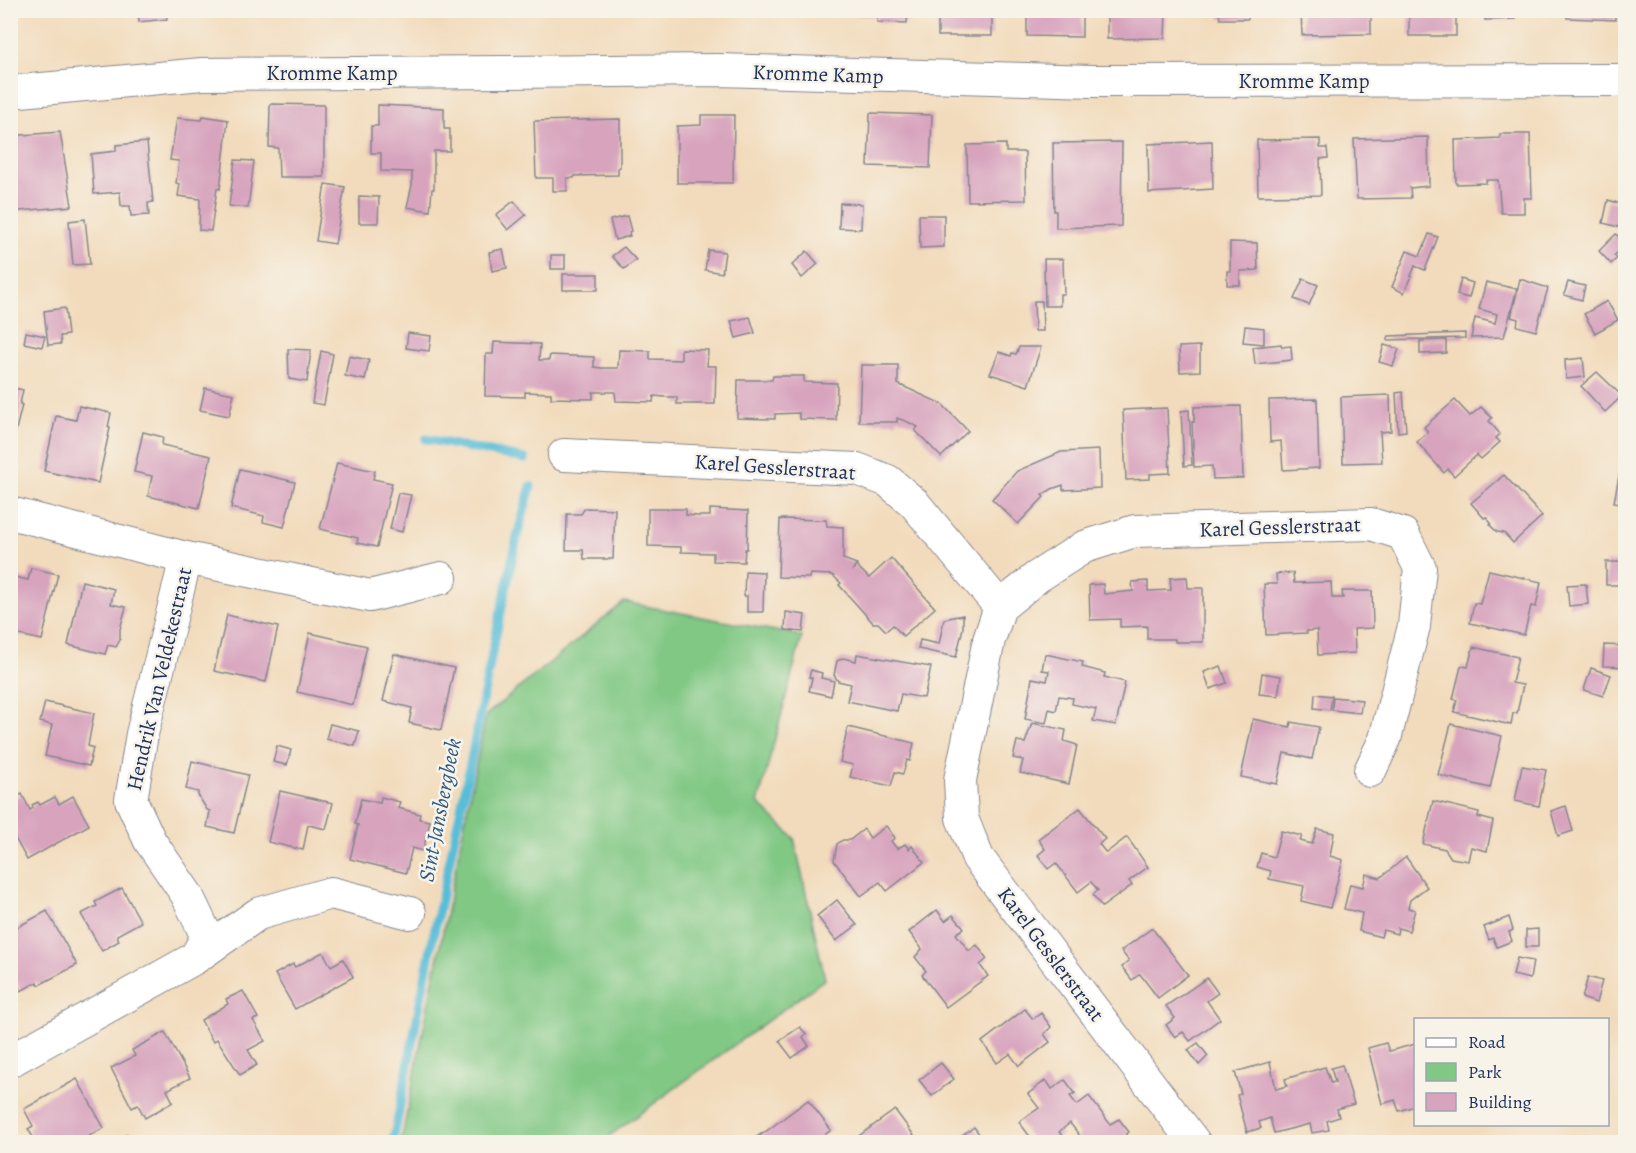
<svg xmlns="http://www.w3.org/2000/svg" width="1636" height="1153" font-family="Alegreya,serif">
<style>
.green{fill:#80c884;stroke:#4e7c71;stroke-width:1.5}
.lines{fill:none;stroke-linecap:round;stroke-linejoin:round}
.stream{stroke:#59bdd8;stroke-width:9}
.building{fill:#d7a3bd}
.minor-casing{stroke:#86858d;stroke-width:34}
.minor{stroke:#fff;stroke-width:32}
.labels{text-anchor:middle;dominant-baseline:central;stroke-width:5;stroke-linejoin:round;paint-order:stroke}
.street-label{font-size:21px;fill:#1b2f5e;stroke:#f7f3e8}
.water-label{font-size:22px;font-style:italic;fill:#2e5a83;stroke:#f7f3e8}
</style>
<rect width="100%" height="100%" fill="#f7f3e8"/>
<filter id="ink" filterUnits="userSpaceOnUse"><feTurbulence type="fractalNoise" baseFrequency=".0167" numOctaves="2"/><feDisplacementMap in="SourceGraphic" scale="12" xChannelSelector="R" yChannelSelector="G"/><feConvolveMatrix kernelMatrix="1 2 1 2 8 2 1 2 1" color-interpolation-filters="sRGB"/></filter>
<filter id="wash" filterUnits="userSpaceOnUse"><feTurbulence type="fractalNoise" baseFrequency=".008" numOctaves="4" result="noise"/><feDisplacementMap in="SourceGraphic" scale="24" xChannelSelector="R" yChannelSelector="G"/><feGaussianBlur stdDeviation="1.35" result="paint"/><feColorMatrix in="noise" values="0 0 0 0 0 0 0 0 0 0 0 0 0 0 0 0 0 1.4 0 .05"/><feComposite in="paint" operator="in"/></filter>
<g filter="url(#wash)">
<rect width="100%" height="100%" fill="#f2dbbc"/>
<path class="green" d="M624 602 802 636 758 803 794 838 825 979 601 1142H401L486 715Z"/>
<g class="lines">
<g class="stream">
<path d="M426 439 525 459"/>
<path d="M393 1142 433 937 465 789 492 653 518 533 531 486"/>
</g>
</g>
<g id="blocks">
<g class="building">
<path d="M138 10H166L167 19 139 22Z"/>
<path d="M328 10H393V13L328 12Z"/>
<path d="M856 10H908L907 23 877 22V16L856 15Z"/>
<rect x="938" y="10" width="54" height="26"/>
<path d="M1027 10H1082V37L1027 36Z"/>
<path d="M1107 10H1166L1165 38 1107 39Z"/>
<path d="M1195 10H1249L1248 19H1220L1219 13 1195 14Z"/>
<path d="M1301 10H1371V34L1302 35Z"/>
<rect x="1409" y="10" width="47" height="26"/>
<path d="M1485 10H1515V19L1485 20Z"/>
<path d="M1567 10H1615V20L1567 18Z"/>
<path d="M270 104 324 105V177H279L278 148 269 147Z"/>
<path d="M378 105 444 108V129H450V151H434V189H432L430 211 407 207 412 185V172L381 171V153H371V126H378Z"/>
<path d="M870 113 932 115 930 168 868 166Z"/>
<path d="M701 115H734L733 183H677V126L701 125Z"/>
<path d="M203 116 228 120 220 189 217 188 211 231 199 230 200 199 178 196 180 184 176 183 179 161 170 160 177 118 202 120Z"/>
<path d="M620 119V167L618 168V175L575 176 574 178H567V191H553V178H536L534 121Z"/>
<path d="M60 132 72 206 10 212V136Z"/>
<path d="M1500 134H1530L1532 198H1524V213H1501L1498 180H1486V183L1456 184 1455 140 1500 138Z"/>
<path d="M1428 137 1429 186 1410 188 1411 198 1357 199 1354 139Z"/>
<path d="M1320 139V148H1327L1328 158 1320 159 1321 195 1258 196 1257 140Z"/>
<path d="M1212 141 1213 189 1149 193 1148 144Z"/>
<path d="M147 142 153 202 148 203 149 215 131 216 130 206H121L120 192 94 194 91 154 116 151V145Z"/>
<path d="M1122 142 1121 226 1056 228V211H1054L1053 143Z"/>
<path d="M1006 144V152H1025L1026 200 968 201 967 145Z"/>
<path d="M235 160 254 161 248 208 229 206Z"/>
<path d="M325 184 345 187 335 244 316 241Z"/>
<path d="M359 196 379 197 378 223H359Z"/>
<path d="M1608 200 1624 205 1619 227 1603 223Z"/>
<path d="M514 201 526 215 508 230 496 215Z"/>
<path d="M840 203 862 204 861 229 839 228Z"/>
<path d="M919 215H944V247L920 248Z"/>
<path d="M627 216 631 231 629 232 630 236 615 240 610 220Z"/>
<path d="M85 219 90 264 73 265 69 221Z"/>
<path d="M1429 234 1438 237 1425 270 1415 266 1404 293 1392 287 1407 251 1420 256Z"/>
<path d="M1616 234 1626 244 1614 256 1617 258 1611 264 1599 251Z"/>
<path d="M1230 242 1257 243 1258 270 1240 271V285H1227V271H1230Z"/>
<path d="M624 247 636 260 624 269 612 256Z"/>
<path d="M503 249 507 268 492 271 489 252Z"/>
<path d="M708 250 725 252 722 273 705 270Z"/>
<path d="M807 251 818 264 802 278 792 265Z"/>
<rect x="551" y="255" width="14" height="14"/>
<path d="M1044 259H1063L1064 294H1060V306H1045Z"/>
<rect x="563" y="274" width="35" height="16"/>
<path d="M1303 279 1318 285 1309 305 1294 299Z"/>
<path d="M1461 279 1473 283 1469 298 1457 295Z"/>
<path d="M1520 279 1548 288 1536 331 1517 326 1518 319 1511 317Z"/>
<path d="M1486 282 1517 289 1504 337 1471 338 1475 318 1495 323 1497 314 1479 309Z"/>
<path d="M1568 282 1585 286 1582 300 1564 295Z"/>
<path d="M1034 301H1042L1043 331H1035Z"/>
<path d="M1607 301 1618 320 1595 333 1584 314Z"/>
<path d="M65 308 68 335 60 336 61 344 48 345 44 311Z"/>
<path d="M750 317 755 333 736 338 731 321Z"/>
<path d="M1245 326 1264 328V344L1243 342Z"/>
<path d="M26 332 45 336 42 347 24 343Z"/>
<path d="M408 333 431 336 429 351 406 348Z"/>
<path d="M1465 333V338L1387 340 1389 336Z"/>
<path d="M1446 340V353L1420 354V341Z"/>
<path d="M494 342 540 344 539 360H549L550 355 594 357V367L601 368H618L619 350 650 351V359L681 360V349L708 350 707 366H716L715 404H677V397H665L654 396 653 402 616 401 615 392H593V399L551 398V393L525 392V397L485 396 486 354H493Z"/>
<path d="M1281 344 1282 347 1291 346 1292 360 1255 364 1253 347Z"/>
<path d="M1384 345 1399 349 1393 366 1379 362Z"/>
<path d="M1200 346V371L1180 372 1179 347Z"/>
<path d="M1019 347H1041L1028 386 990 374 999 352 1011 356 1012 353 1016 354Z"/>
<path d="M288 349 311 350 307 382 289 379Z"/>
<path d="M321 351 333 354 324 405 312 403Z"/>
<path d="M349 356 369 360 365 380 345 376Z"/>
<path d="M1583 358 1585 377 1566 379 1565 360Z"/>
<path d="M861 365H898V384L942 404 968 431 941 457 915 430 918 427 908 422 897 418V422H859Z"/>
<path d="M1597 372 1622 396 1605 412 1581 386Z"/>
<path d="M773 376H804V382L837 383 836 420 799 419V413L775 414V419L737 418 738 380H772Z"/>
<path d="M10 387 23 390 20 404 22 405 11 450Z"/>
<path d="M205 388 234 394 229 416 200 410Z"/>
<path d="M1403 392 1406 431 1398 432 1396 393Z"/>
<path d="M1390 395 1391 431 1380 432 1382 462 1343 463 1341 397Z"/>
<path d="M1317 399 1319 468 1283 470 1281 441 1270 442 1269 400Z"/>
<path d="M1455 400 1470 416 1481 407 1492 418 1489 421 1500 434 1496 438 1500 442 1481 459 1477 455 1454 476 1448 469 1444 473 1417 442 1428 432 1424 427Z"/>
<path d="M79 406 111 413 108 427 110 428 98 483 44 471 56 416 76 420Z"/>
<path d="M1241 406 1243 478 1213 479 1212 466 1194 467 1192 422H1194V407Z"/>
<path d="M1167 408 1170 473 1150 474V479L1126 480 1123 410Z"/>
<path d="M1189 410 1192 465 1184 466 1181 411Z"/>
<path d="M143 432 163 437 162 445 211 456 199 508 148 496 152 476 134 472Z"/>
<path d="M1099 450 1100 488 1063 490V485L1052 489 1042 495 1044 497 1018 524 992 499 1017 471 1061 452Z"/>
<path d="M337 463 375 471 373 479 392 483 377 547 357 543 358 538 320 529Z"/>
<path d="M240 469 295 482 284 527 263 522 264 516 231 508Z"/>
<path d="M1620 471H1626V512H1620V503L1614 502Z"/>
<path d="M1504 475 1542 516 1513 543 1504 533 1497 532 1490 525 1491 523 1486 517 1484 518 1471 503Z"/>
<path d="M398 493 411 495 402 532 390 529Z"/>
<path d="M585 508 615 509 613 559H584L583 550H566L567 514H581Z"/>
<path d="M648 509H686V515L698 516H710V509L748 511 747 549H745L744 562 713 561V553L681 552V547L648 546Z"/>
<path d="M780 519 826 520 827 526 843 527V559L857 564 852 571 857 566 869 578 891 558 935 608 903 636 893 625 886 631 878 623H873L839 585 841 583 832 575 810 574 809 578 778 577Z"/>
<rect x="1606" y="562" width="20" height="23"/>
<path d="M31 568 58 574 42 640 10 633V576L28 580Z"/>
<path d="M1489 570 1541 582 1536 607 1531 606 1524 635 1470 623 1474 603 1480 604Z"/>
<path d="M745 571 764 572 763 612H747V596H744Z"/>
<path d="M1293 573 1294 583 1331 582 1332 598H1343L1342 591H1372L1373 628 1354 629 1355 653 1318 655 1317 630 1307 631V633L1266 635 1264 584H1277L1276 574Z"/>
<path d="M1187 577 1188 588H1203V642H1175V639H1147V626L1120 627V619L1090 620 1089 585 1103 584 1104 594 1133 591 1132 582 1148 581V591L1171 590 1170 578Z"/>
<path d="M82 581 114 589 111 604 126 607 120 629V640L116 647 108 645 105 654 68 645Z"/>
<path d="M1586 584 1588 604 1569 606 1567 585Z"/>
<path d="M786 612 805 615 803 632 785 630Z"/>
<path d="M227 615 278 627 266 682 214 671Z"/>
<path d="M963 615V628L956 657 918 649 920 640 939 644 944 619Z"/>
<path d="M310 633 367 646 353 705 297 692Z"/>
<path d="M1604 645 1626 646V667L1603 666Z"/>
<path d="M1473 647 1518 657 1512 683 1523 685 1517 713H1513L1511 725 1454 712 1457 700 1453 699 1461 666 1468 667Z"/>
<path d="M394 654 454 668 441 730 409 723 412 708 383 701Z"/>
<path d="M857 654 931 667 924 698 901 694 897 711 847 701 851 684 838 681 834 675 837 661 843 658 856 661Z"/>
<path d="M1045 654 1083 662 1082 667 1105 673 1104 677 1125 682 1116 725 1093 721 1096 709 1072 704 1073 698 1059 696 1056 711 1049 709 1046 723 1025 719 1032 678 1047 681 1049 671 1042 670Z"/>
<path d="M1221 666 1227 683 1210 689 1204 672Z"/>
<path d="M1591 668 1611 675 1603 696 1584 690Z"/>
<path d="M811 670 822 673 821 678 834 681 831 696 809 691 812 678 809 677Z"/>
<path d="M1262 673 1281 676 1278 696 1259 694Z"/>
<path d="M1315 694 1332 696 1330 710 1314 708Z"/>
<path d="M1333 697 1362 700 1360 713 1332 710Z"/>
<path d="M45 702 94 713 88 746 93 748 89 766 45 756 52 725 40 722Z"/>
<path d="M1253 719 1290 727 1291 722 1319 727 1312 759 1284 753 1277 784 1241 777Z"/>
<path d="M1032 723 1066 730 1064 741 1077 745 1069 784 1020 773 1023 760 1013 758 1017 741 1025 743Z"/>
<path d="M330 724 359 731 355 746 326 739Z"/>
<path d="M1451 724 1502 736 1490 788 1438 775Z"/>
<path d="M848 727 914 743 910 761 907 760 903 774 895 772 891 786 850 777 853 765 840 762Z"/>
<path d="M277 746 291 750 287 765 273 762Z"/>
<path d="M192 761 248 775 234 833 207 827 210 811 207 810 198 795V792L186 789Z"/>
<path d="M1522 766 1546 770 1539 806 1515 801Z"/>
<path d="M280 791 333 803 326 829 308 825 303 850 268 842Z"/>
<path d="M22 794 30 810 33 808 32 805 38 802 40 805 55 797 59 804 73 796 89 825 27 860 10 829V800Z"/>
<path d="M381 797 400 802 398 808 420 814 419 819 430 821 423 851 412 848 406 873 350 859 358 825 355 824 361 799 380 803Z"/>
<path d="M1433 801 1479 812 1478 817 1493 821 1487 851 1471 847 1468 861 1451 858 1445 849 1423 844Z"/>
<path d="M1566 806 1573 831 1558 836 1551 811Z"/>
<path d="M1080 808 1105 839 1099 844 1106 853 1127 837 1148 867 1129 881 1132 885 1102 907 1093 895 1098 890 1091 882 1078 892 1056 863 1048 869 1038 855 1045 849 1038 839Z"/>
<path d="M886 826 895 838 891 841 897 849 905 844 909 849 912 846 924 862 887 891 880 882 861 896 834 861 837 844 843 840H850L864 829 870 838Z"/>
<path d="M1317 829 1334 833 1330 856 1343 860 1330 908 1301 901 1304 886 1269 879 1271 871 1257 867 1261 853 1274 857 1281 831 1302 836 1300 841 1312 844Z"/>
<path d="M1406 857 1427 887 1410 900 1408 908 1415 910 1409 931 1398 928 1397 934 1383 930 1381 937 1359 931 1362 913 1344 909 1350 884 1363 887 1366 874 1380 878Z"/>
<path d="M122 888 141 922 117 935 119 941 102 951 81 914 97 906 95 902Z"/>
<path d="M837 900 857 925 836 941 817 916Z"/>
<path d="M937 910 945 921 953 915 964 928 956 934 969 951 977 945 987 959 980 965 988 976 946 1007 922 975 926 971 915 957 922 949 909 932Z"/>
<path d="M47 911 77 965 39 985 37 982 21 991 10 971V931Z"/>
<path d="M1509 917 1513 930 1509 932 1512 941 1497 947 1493 938 1489 940 1484 927Z"/>
<path d="M1152 928 1188 975 1158 998 1140 974 1132 980 1122 967 1129 961 1121 951Z"/>
<path d="M1538 929V947H1526V930Z"/>
<path d="M323 952 331 966 343 959 353 977 295 1009 275 974 293 964 295 967Z"/>
<path d="M1517 958 1533 961 1530 979 1513 975Z"/>
<path d="M1588 977 1602 981 1596 1003 1582 998Z"/>
<path d="M1207 978 1218 993 1207 1001 1220 1019 1190 1041 1183 1032 1175 1037 1166 1025 1175 1018 1166 1006Z"/>
<path d="M243 991 258 1018 253 1020 265 1041 248 1050 257 1065 240 1075 217 1039 213 1042 201 1020 228 1004 226 999Z"/>
<path d="M1025 1009 1033 1019 1041 1013 1051 1027 1044 1034 1050 1042 1019 1066 1010 1054 997 1063 982 1042Z"/>
<path d="M800 1027 806 1034 803 1037 809 1046 792 1058 779 1041Z"/>
<path d="M165 1032 190 1078 167 1090 173 1102 145 1118 138 1105 132 1108 111 1068 135 1056 132 1050Z"/>
<path d="M1198 1043 1208 1056 1199 1065 1188 1050Z"/>
<path d="M1386 1043 1389 1051 1416 1044V1096L1413 1097 1415 1106 1399 1111 1395 1100 1382 1104 1368 1048Z"/>
<path d="M1270 1062 1276 1089 1287 1086 1285 1079 1325 1067 1331 1083 1335 1082 1331 1068 1342 1065 1354 1104 1337 1109 1339 1117 1327 1121 1329 1130 1312 1133 1310 1124 1274 1133 1270 1118 1259 1122 1261 1128 1247 1132 1237 1095 1241 1094 1235 1072Z"/>
<path d="M941 1063 954 1079 932 1096 919 1080Z"/>
<path d="M77 1079 104 1128 78 1142H36L28 1129 33 1126 24 1109Z"/>
<path d="M1046 1080 1052 1089 1065 1080 1075 1093 1070 1096 1077 1105 1089 1096 1110 1124 1119 1119 1129 1132 1122 1138 1125 1142H1077L1075 1139 1080 1136 1070 1123 1059 1132 1062 1135 1053 1142H1034L1019 1122 1039 1108 1028 1094Z"/>
<path d="M808 1100 831 1130 815 1142H753L751 1141 761 1134V1135Z"/>
<path d="M895 1110 919 1142H859L856 1138Z"/>
<path d="M974 1127 985 1142H966L962 1136Z"/>
<path d="M127 1134 131 1142H113Z"/>
</g>
</g>
</g>
<g filter="url(#ink)">
<use href="#blocks" fill-opacity="0" stroke="#86858d" stroke-width="1.5"/>
<g class="lines">
<g class="minor-casing">
<g id="minor">
<path d="M10 92 202 74 505 72 718 70 1093 81 1626 80"/>
<path d="M564 455 857 469 888 481 914 503 1000 607"/>
<path d="M10 513 186 558 370 596 441 578"/>
<path d="M195 958 258 914 331 893 410 913"/>
<path d="M10 1061 195 958 207 937 187 895 150 841 131 800 142 734 186 558"/>
<path d="M1194 1142 978 858 962 818 960 780 989 640 1000 607 1037 577 1084 547 1135 531 1371 524 1403 534 1420 568 1414 626 1385 739 1370 771"/>
</g>
</g>
<use href="#minor" class="minor"/>
</g>
</g>
<g class="labels">
<g class="street-label">
<text x="332" y="73">Kromme Kamp</text>
<text transform="translate(818 74) rotate(2)">Kromme Kamp</text>
<text x="1304" y="81">Kromme Kamp</text>
<text transform="translate(775 467) rotate(4)">Karel Gesslerstraat</text>
<text transform="translate(1280 527) rotate(-2)">Karel Gesslerstraat</text>
<text transform="translate(159 679) rotate(-77)">Hendrik Van Veldekestraat</text>
<text transform="translate(1051 954) rotate(53)">Karel Gesslerstraat</text>
</g>
<g class="water-label">
<text transform="translate(440 810) rotate(-79)">Sint-Jansbergbeek</text>
</g>
</g>
<rect width="1636" height="1153" fill="none" stroke="#f7f3e8" stroke-width="36"/>
<rect x="1414" y="1018" width="195" height="108" fill="#f7f3e8" stroke="#9fa5b1" stroke-width="1.5"/>
<rect x="1426" y="1038" width="30" height="9" fill="#ffffff" stroke="#9fa5b1" stroke-width="1.5"/>
<text x="1468" y="1048" font-size="18" fill="#1b2f5e">Road</text>
<rect x="1426" y="1063" width="30" height="18" fill="#80c884" stroke="#9fa5b1" stroke-width="1.5"/>
<text x="1468" y="1078" font-size="18" fill="#1b2f5e">Park</text>
<rect x="1426" y="1093" width="30" height="18" fill="#d7a3bd" stroke="#9fa5b1" stroke-width="1.5"/>
<text x="1468" y="1108" font-size="18" fill="#1b2f5e">Building</text>
</svg>
